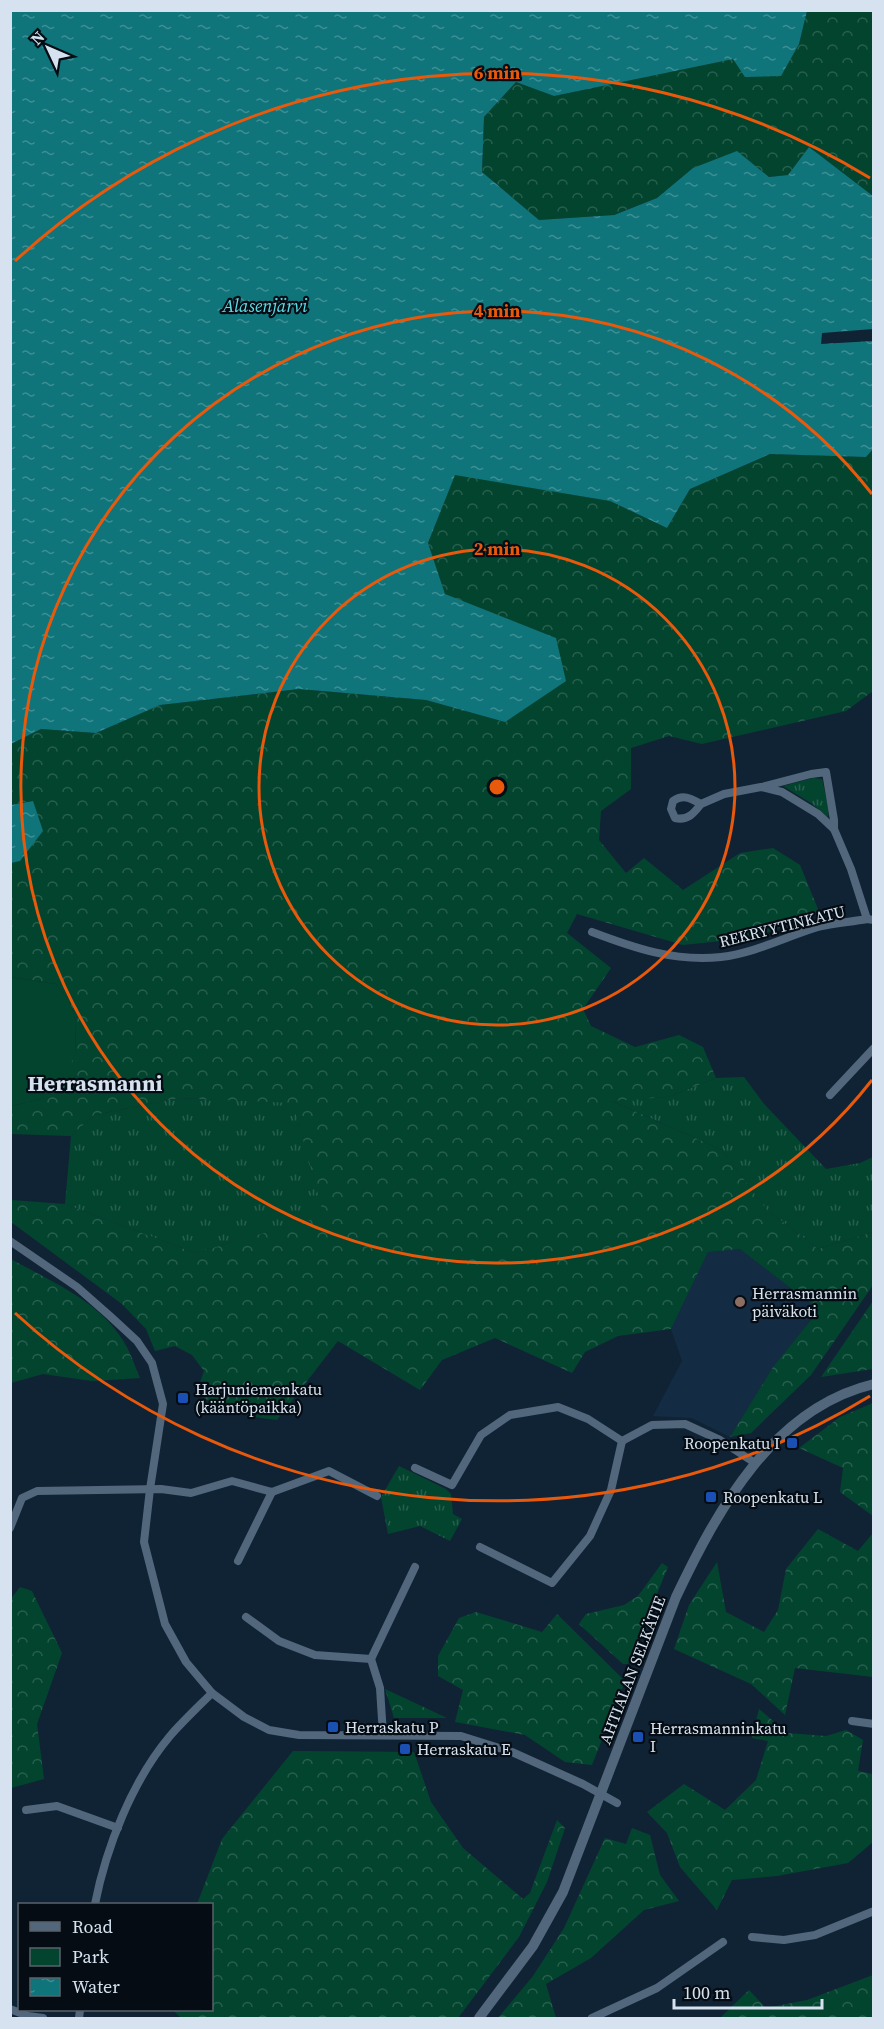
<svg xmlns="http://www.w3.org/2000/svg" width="884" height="2029" font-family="'Source Serif 4',serif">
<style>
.built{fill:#142c43}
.grass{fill:url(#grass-tufts)}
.forest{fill:url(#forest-crowns)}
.park{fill:#03442f}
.water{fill:url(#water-ripples)}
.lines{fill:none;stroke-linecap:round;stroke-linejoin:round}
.street{stroke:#52677c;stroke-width:8}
.secondary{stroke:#52677c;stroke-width:10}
.ring{fill:none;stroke:#e8590c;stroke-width:3}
.education-dot{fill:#8d6e63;stroke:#050c13;stroke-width:2}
.transit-dot{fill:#1a4fb4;stroke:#050c13;stroke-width:2}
.labels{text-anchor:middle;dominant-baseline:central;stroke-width:4.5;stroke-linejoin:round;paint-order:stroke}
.street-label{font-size:16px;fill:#d6e2ef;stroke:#050c13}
.poi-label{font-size:16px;fill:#d6e2ef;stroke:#050c13;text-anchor:start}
.water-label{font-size:18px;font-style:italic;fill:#5bdde6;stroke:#050c13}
.district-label{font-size:22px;font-weight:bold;fill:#d6e2ef;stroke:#050c13}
.centre{fill:#e8590c;stroke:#050c13;stroke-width:3}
.ring-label{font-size:18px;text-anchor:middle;font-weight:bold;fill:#e8590c;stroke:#050c13;stroke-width:4.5;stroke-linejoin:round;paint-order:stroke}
</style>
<defs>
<pattern id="grass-tufts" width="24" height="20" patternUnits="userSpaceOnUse" patternTransform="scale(1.5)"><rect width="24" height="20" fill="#03442f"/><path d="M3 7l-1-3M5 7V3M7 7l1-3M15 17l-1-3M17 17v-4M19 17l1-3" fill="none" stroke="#275f4d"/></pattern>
<pattern id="forest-crowns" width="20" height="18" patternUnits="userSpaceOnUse" patternTransform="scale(1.5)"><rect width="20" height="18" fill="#03442f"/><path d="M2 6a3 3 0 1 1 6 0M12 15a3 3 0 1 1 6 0" fill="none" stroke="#275f4d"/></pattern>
<pattern id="water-ripples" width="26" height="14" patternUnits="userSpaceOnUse" patternTransform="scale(1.5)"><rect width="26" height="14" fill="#10757b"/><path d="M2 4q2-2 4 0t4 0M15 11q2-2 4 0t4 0" fill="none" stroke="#3d8f94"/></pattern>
</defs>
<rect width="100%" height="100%" fill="#102335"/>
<path class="built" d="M740 1249 819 1310 773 1367 730 1437 692 1418 653 1416 682 1361 671 1329 708 1252Z"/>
<g class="grass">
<path d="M813 778 822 779 829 811 828 817 811 803 783 786Z"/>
<path d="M744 1077 765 1105 826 1169 860 1163 873 1157V1232L818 1249 766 1209 722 1150 610 1100 668 1097 716 1078Z"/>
<path d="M179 1098 293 1102 325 1216 195 1253 65 1204 71 1136 94 1115Z"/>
<path d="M399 1466 446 1489 451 1494 453 1514 462 1519 450 1541 420 1526 388 1534 381 1497Z"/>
</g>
<g class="forest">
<path d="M807 11H873V196L809 147 788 175 769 177 737 152 693 168 657 198 613 215 539 220 482 172 484 117 516 82 554 96 799 44Z"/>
<path d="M873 449V691L846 711 702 744 669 736 631 748V789L601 811 599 840 626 873 644 858 683 890 740 853 773 848 800 865 820 914 750 938 683 945 577 914 567 933 611 968 583 1009 591 1026 635 1047 679 1035 703 1047 716 1078 668 1097 612 1101 722 1150 766 1209 818 1249 873 1232V1285L811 1375 751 1433 730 1437 773 1367 819 1310 740 1249 708 1252 671 1329 618 1336 585 1352 572 1373 495 1338 442 1360 420 1390 338 1341 277 1420C244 1417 225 1410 196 1394L204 1371 192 1355 175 1346 155 1351 146 1329 122 1304 11 1222V1200L65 1204 195 1253 324 1216 293 1103 179 1098 94 1115 71 1136 11 1134V1106L42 1099 75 1055 76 1022 70 1002 56 984 11 977 10 863 20 861 33 801 11 805V744L41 729 96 733 160 705 299 689 426 700 505 722 556 638 445 595 428 543 455 474 610 501 667 528 690 489 770 454 866 457Z"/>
<path d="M11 1259C48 1280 95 1299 120 1336 129 1348 134 1364 140 1378L92 1381 43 1374 11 1383Z"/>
<path d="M873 1301V1369L821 1377Z"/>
<path d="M873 1403V1516L840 1492 843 1468 799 1448 840 1417Z"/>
<path d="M818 1529 858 1551 873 1533V1677L795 1668 785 1715 751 1684 674 1649 689 1605 717 1562 726 1612 764 1632 778 1610 786 1569Z"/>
<path d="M662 1563 668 1567 628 1664H623L579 1624 586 1614 624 1605 638 1596Z"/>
<path d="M20 1587 32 1591 62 1653 37 1724 44 1779 11 1788 10 1600Z"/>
<path d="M476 1612 542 1632 557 1614 625 1681 592 1765 565 1762 525 1735 455 1722 463 1690 438 1676V1656L459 1618Z"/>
<path d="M385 1689 447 1718H394Z"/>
<path d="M759 1709 787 1733 826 1736 846 1730 863 1740 858 1771 873 1774V1842L848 1863 777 1876 732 1880 717 1910 680 1867 667 1833 647 1812 684 1784 725 1810 756 1780 768 1741 752 1738Z"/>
<path d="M293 1751 414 1752 431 1802 463 1848 523 1899 530 1893 557 1820 565 1828 547 1882 519 1937 458 2018H181L173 2010H212V1904H197L222 1839Z"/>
<path d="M632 1828 650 1835 660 1875 679 1901 644 1910 591 1958 546 1984 556 2018H498L533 1976 564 1928 605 1838 626 1844Z"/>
<path d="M873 1975V2018H720L749 1990 766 2008 807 2000Z"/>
</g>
<path class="park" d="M11 977 56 984 70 1002 76 1022 75 1055 63 1079 42 1099 11 1106Z"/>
<g class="water">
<path d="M11 10 807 11 799 44 781 76 745 77 733 59 554 96 516 82 484 117 482 172 539 220 614 215 657 198 693 168 737 151 769 177 788 175 809 147 873 196V329L822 333 821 344 873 341V449L866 457 770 454 690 489 667 528 610 501 455 475 428 543 445 594 556 638 566 681 505 722 426 700 299 689 160 705 96 733 41 729 11 744Z"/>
<path d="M33 801 43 831 20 861 11 863V805Z"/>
</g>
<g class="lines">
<g class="street">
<path d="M762 787 811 774 826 772 834 820V829"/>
<path d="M701 804C694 813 688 821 675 818L671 809 673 801C683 794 690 798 701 804L724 794 761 787 782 792 818 814 834 829 851 869 867 919"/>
<path d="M592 932C634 948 675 962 721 957 755 953 785 937 818 927 833 923 851 922 867 919L874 920"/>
<path d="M830 1095 874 1048"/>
<path d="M10 1241 77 1287 110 1316 137 1341 152 1363 163 1404 150 1489 144 1542 165 1624 186 1662 212 1693 244 1717 269 1730 299 1735 461 1736 512 1752 583 1784 617 1803"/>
<path d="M622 1441 652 1425 685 1424 720 1440 755 1463"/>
<path d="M415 1468 452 1485 481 1435 510 1415 558 1407 588 1419 622 1441"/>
<path d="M272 1492 329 1471 377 1496"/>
<path d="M10 1528 22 1498 37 1491 161 1489 191 1493 232 1481 272 1492"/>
<path d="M480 1547 552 1583 590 1536 611 1490 622 1441"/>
<path d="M238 1561 272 1492"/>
<path d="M246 1617 279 1641 315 1655 371 1659"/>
<path d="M371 1659 415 1567"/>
<path d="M371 1659 380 1688 383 1735"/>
<path d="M852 1721 874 1724"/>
<path d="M26 1810 57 1806 118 1828"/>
<path d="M95 1904C106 1848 132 1781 170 1736 183 1721 198 1707 212 1693"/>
<path d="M752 1937 784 1940 815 1935 874 1911"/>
<path d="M10 2009 28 2016 43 2018"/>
<path d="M79 2018 80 2010"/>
<path d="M592 2018 657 1988 723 1942"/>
</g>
<path class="secondary" d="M479 2018 533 1946 563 1892 676 1597C717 1511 772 1408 874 1384"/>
</g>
<g class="ring">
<circle cx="497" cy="787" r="238"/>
<path d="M872 1080A476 476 0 1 1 872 494"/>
<path d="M870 1396A714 714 0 0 1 15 1313M15 261A714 714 0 0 1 870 178"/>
</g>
<circle class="education-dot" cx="740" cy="1302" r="6"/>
<g class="transit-dot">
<rect x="177" y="1392" width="12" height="12" rx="3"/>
<rect x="786" y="1437" width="12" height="12" rx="3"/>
<rect x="705" y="1491" width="12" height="12" rx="3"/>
<rect x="327" y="1721" width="12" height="12" rx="3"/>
<rect x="632" y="1731" width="12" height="12" rx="3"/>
<rect x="399" y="1743" width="12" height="12" rx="3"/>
</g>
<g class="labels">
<g class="street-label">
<text transform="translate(782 926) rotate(-14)">REKRYYTINKATU</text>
<text transform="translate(632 1670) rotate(-69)">AHTIALAN SELKÄTIE</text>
</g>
<g class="poi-label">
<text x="752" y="1293">Herrasmannin<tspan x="752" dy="18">päiväkoti</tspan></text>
<text x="195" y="1389">Harjuniemenkatu<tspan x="195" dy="18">(kääntöpaikka)</tspan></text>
<text x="780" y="1443" text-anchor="end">Roopenkatu I</text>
<text x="723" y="1497">Roopenkatu L</text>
<text x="345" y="1727">Herraskatu P</text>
<text x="650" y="1728">Herrasmanninkatu<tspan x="650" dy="18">I</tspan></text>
<text x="417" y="1749">Herraskatu E</text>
</g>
<g class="water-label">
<text x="265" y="305">Alasenjärvi</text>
</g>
<g class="district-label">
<text x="95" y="1083">Herrasmanni</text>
</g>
</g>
<circle cx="497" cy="787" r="9" class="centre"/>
<g class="ring-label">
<text x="497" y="79">6 min</text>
<text x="497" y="317">4 min</text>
<text x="497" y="555">2 min</text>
</g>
<rect width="884" height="2029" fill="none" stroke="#d6e2ef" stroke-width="24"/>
<rect x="18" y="1903" width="195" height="108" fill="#050c13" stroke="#59626b" stroke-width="1.5"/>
<rect x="30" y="1922" width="30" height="9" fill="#52677c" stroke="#59626b" stroke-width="1.5"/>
<text x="72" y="1933" font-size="18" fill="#d6e2ef">Road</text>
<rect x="30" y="1948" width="30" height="18" fill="#03442f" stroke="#59626b" stroke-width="1.5"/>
<text x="72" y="1963" font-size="18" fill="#d6e2ef">Park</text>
<rect x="30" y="1978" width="30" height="18" fill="url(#water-ripples)" stroke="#59626b" stroke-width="1.5"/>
<text x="72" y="1993" font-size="18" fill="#d6e2ef">Water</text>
<g transform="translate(48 48) rotate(314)" stroke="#050c13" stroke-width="4.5" paint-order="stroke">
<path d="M0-4.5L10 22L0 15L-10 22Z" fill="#d6e2ef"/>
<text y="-9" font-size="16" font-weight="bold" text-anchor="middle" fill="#d6e2ef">N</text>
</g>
<path d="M674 1999v9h148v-9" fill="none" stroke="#d6e2ef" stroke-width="3"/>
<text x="683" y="1999" font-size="18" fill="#d6e2ef" stroke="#050c13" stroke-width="4.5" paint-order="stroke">100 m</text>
</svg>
